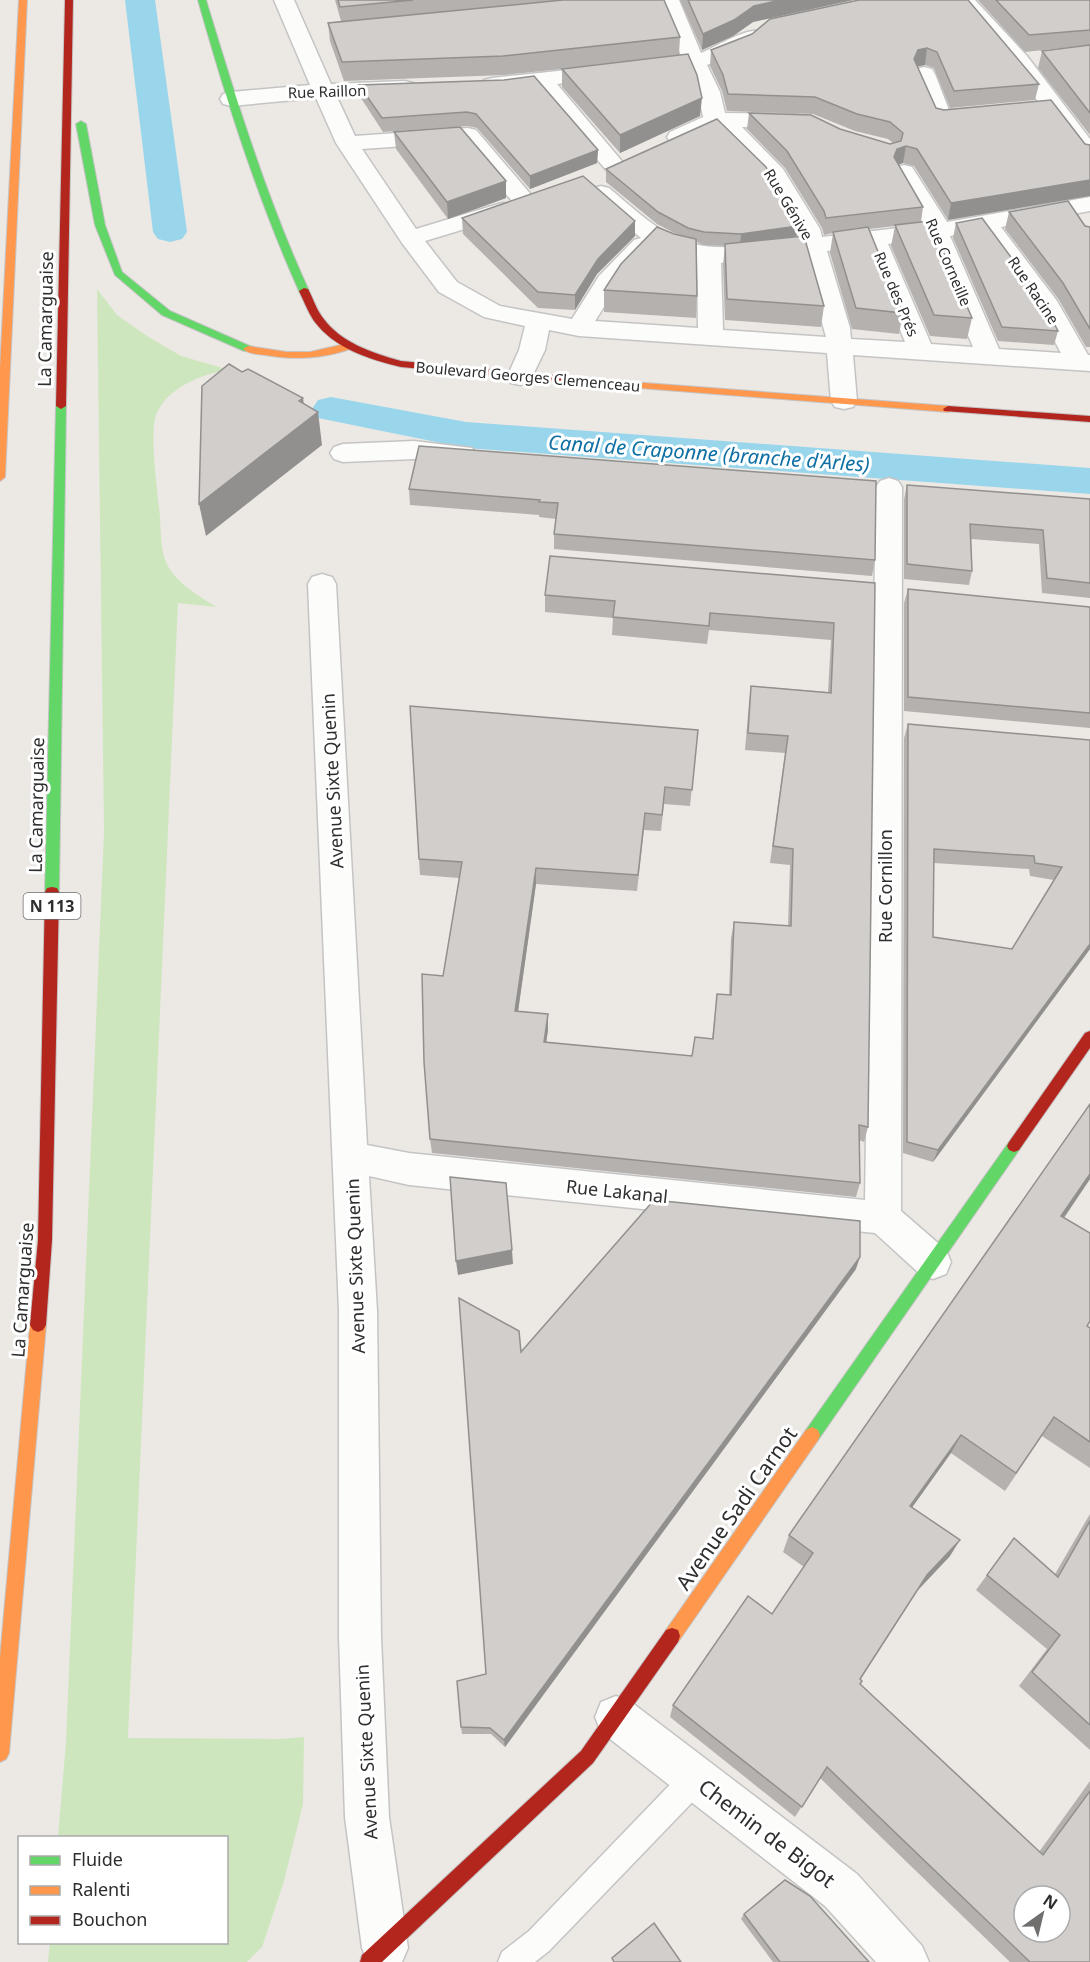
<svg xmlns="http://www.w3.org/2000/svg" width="1090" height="1962" font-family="'Noto Sans',sans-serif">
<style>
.green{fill:#cee6be}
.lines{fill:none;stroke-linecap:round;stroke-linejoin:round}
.canal{fill:#99d6ec;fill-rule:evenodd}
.lane-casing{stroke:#c5c4c5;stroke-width:3}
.street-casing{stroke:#c5c4c5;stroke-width:3}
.fast-casing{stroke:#c5c4c5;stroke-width:2}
.slow-casing{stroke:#c5c4c5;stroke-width:2}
.jam-casing{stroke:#c5c4c5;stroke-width:2}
.lane{fill:#fcfcfb;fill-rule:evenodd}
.street{fill:#fcfcfb;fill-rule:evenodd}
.fast{fill:#63d668;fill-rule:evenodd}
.slow{fill:#ff974d;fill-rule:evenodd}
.jam{fill:#b3261e;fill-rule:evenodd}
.wall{fill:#b4b1af;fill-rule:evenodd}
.shaded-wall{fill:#92908e}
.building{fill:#d1cecb;stroke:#92908e;stroke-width:1.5;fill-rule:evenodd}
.labels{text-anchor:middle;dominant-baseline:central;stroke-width:6;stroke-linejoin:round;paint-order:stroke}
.far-street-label{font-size:15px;fill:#2e2e2e;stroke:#fff}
.shield{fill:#fff;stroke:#6d6d6d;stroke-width:1.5}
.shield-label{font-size:16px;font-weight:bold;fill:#2e2e2e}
.street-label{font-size:18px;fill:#2e2e2e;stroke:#fff}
.water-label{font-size:20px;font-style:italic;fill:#0d6fa3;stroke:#fff}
.near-street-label{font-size:21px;fill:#2e2e2e;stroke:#fff}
</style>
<rect width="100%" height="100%" fill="#ece8e4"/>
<path class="green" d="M97 289 117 315 147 336 181 356 223 368 221 371C196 377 170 388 157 412 149 428 157 488 159 507 161 522 160 549 166 562 175 583 198 595 216 607L178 603 128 1738 279 1739 304 1737 303 1804 284 1881 262 1947 247 1962H48L50 1943 226 1942V1838L58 1837 66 1742 104 831Z"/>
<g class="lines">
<g class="canal">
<path d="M125 0H155L187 232 182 239 170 242 158 239 153 232Z"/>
<path d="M331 397 466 422 1090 468V494L466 448 318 418 312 409 318 400Z"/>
</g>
<g class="lane-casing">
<path id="lane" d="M696 1764 706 1768 710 1778 706 1788 549 1951 535 1962H498L502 1952 529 1931 686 1768Z"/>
</g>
<g class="street-casing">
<g id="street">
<path d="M274 0H294L331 84 405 81 413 83 416 88 413 93 405 95 337 97 355 136 468 128 476 130 533 197 537 202 533 207 525 209 517 207 462 142 362 149 416 229 495 205 503 203 511 205 515 210 511 215 425 241 457 282 500 306 572 319 599 276 634 240 641 238 593 198 589 193 593 188 601 186 609 188C626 202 642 217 660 229 702 258 752 245 799 240 786 195 750 161 719 129L716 128 686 142 678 144 670 142 667 137 670 132 703 117 698 92 688 70 557 84 626 166 623 171 615 173 607 171 535 87 492 92 484 90 481 85 484 80 492 78 682 58 661 7 619 11 612 9 609 5 614 0H679L701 53C715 47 746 28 759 31L762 36 750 48 707 65 720 92 725 113 794 114 802 116 805 121 802 126 794 128 742 127 783 169 820 229 822 237 924 225 893 172 896 167 904 165 912 167 947 222 1090 197V211L1001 227 1057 301 1088 355H1090V371L853 355 857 401 853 407 844 409 835 407 831 401 827 353 579 336 549 330 545 350 529 383 520 385 511 383 507 377 519 350 525 326 484 317 439 292 402 243 336 143 316 98 231 106 223 104 220 99 223 94 231 92 310 85ZM980 230 1037 308 1061 353 999 349 950 236ZM927 239 973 347 931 344 888 244ZM654 245 673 254 697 259 698 328 595 321 618 285ZM866 246 905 342 851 339 850 328 827 251ZM803 254 826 337 723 330 721 263Z"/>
<path d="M954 0H975L1027 56 1090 139V161L1082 159 1011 66Z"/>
<path d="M924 67 932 69 935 74 949 110 977 108 985 110 988 115 985 120 941 124 933 122 913 74 916 69Z"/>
<path d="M414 441 472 448 476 454 472 460 463 463 414 459 343 462 334 459 330 453 334 447 343 444Z"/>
<path d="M889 478 898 481 902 487 901 1211 946 1250 951 1262 946 1274 933 1279 920 1274 875 1233 409 1185 369 1176 377 1311 381 1637 389 1817 408 1948 402 1962H368L362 1948 345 1817 339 1637V1311L308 584 312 577 322 574 332 577 336 584 367 1145 409 1153 865 1200 876 487 880 481Z"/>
<path d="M616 1696 631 1702 857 1874 922 1946 929 1962H876L825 1906 601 1732 595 1717 601 1702Z"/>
</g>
</g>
<g class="fast-casing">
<g id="fast">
<path d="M198 0H206C236 99 266 197 309 291L308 293H300L299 291C257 197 226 99 198 0Z"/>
<path d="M81 121 86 124 105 225 122 272 170 311 252 347V351H244L162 315 115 275 95 225 76 124Z"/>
<path d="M61 403 66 406 59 892 57 896H47L45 892 56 406Z"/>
<path d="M1014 1140 1019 1142 1021 1146 1019 1150 818 1440 812 1443 806 1440 804 1435 806 1430 1009 1142Z"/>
</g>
</g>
<g class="slow-casing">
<g id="slow">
<path d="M19 0H27L5 477 0 481V369Z"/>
<path d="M349 343 353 344V348C322 359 296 360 265 355 257 354 249 354 243 349L248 346 287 352H310Z"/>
<path d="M592 379 948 406 953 409 948 412 588 384 587 382Z"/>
<path d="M38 1318 43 1320 46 1325 9 1753 6 1759 0 1762V1658L30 1325 33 1320Z"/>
<path d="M812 1427 818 1430 820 1435 818 1440 678 1642 672 1644 666 1642 664 1636 666 1630 806 1430Z"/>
</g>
</g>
<g class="jam-casing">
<g id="jam">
<path d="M65 0H73L66 406 61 409 56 406Z"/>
<path d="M304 288 308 289C313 298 316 309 323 318 341 343 373 353 401 361L592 379 597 382 592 385 401 367C369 359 335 349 314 321 308 312 304 301 299 291Z"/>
<path d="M948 406 1090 416V422L944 411 943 409Z"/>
<path d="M52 887 57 888 59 892 52 1240 46 1325 43 1330 38 1332 33 1330 30 1325 38 1240 45 892 47 888Z"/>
<path d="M1090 1031V1048L1019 1150 1014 1152 1009 1150 1007 1146 1009 1142 1085 1033Z"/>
<path d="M672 1628 678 1630 680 1636 678 1642 593 1763 382 1962H360L362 1955 581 1751 666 1630Z"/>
</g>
</g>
<use href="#lane" class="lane"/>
<use href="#street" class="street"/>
<use href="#fast" class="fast"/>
<use href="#slow" class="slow"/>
<use href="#jam" class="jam"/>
</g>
<g class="wall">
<path d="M335 0H664L680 37 679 55 700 116 620 153 562 87V69L572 68 504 75 344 81 330 41 328 23 341 21Z"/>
<path d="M680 0H853L753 22 733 36 702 50Z"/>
<path d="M859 0 1039 84 1035 100 950 108 934 68 925 65 917 66 936 108 944 110 1051 100 948 220 914 166 903 163 898 164 923 207 921 222 972 318 967 339 930 336 891 246 895 226 869 229 903 313 899 334 852 329 830 253 833 233 824 235 822 228 785 168 747 129 749 113 840 129 890 144 893 143 888 139 855 131 813 114 727 111 722 91 710 66 711 50Z"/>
<path d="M978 0H1090V135L1038 68 1042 51 1090 45 1025 52Z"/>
<path d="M504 80 598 150 597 163 530 189 477 128 468 126 383 132 361 98 359 85Z"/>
<path d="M394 132 506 198 448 219 396 149Z"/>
<path d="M606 169 798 226 796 237 824 306 821 327 725 320 723 265 725 246 703 245 697 242V296L696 318 604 312V290L674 234 678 235 657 224 606 182Z"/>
<path d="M1009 212 1090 227V347H1086L1059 300 1005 229Z"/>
<path d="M462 218 635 221V236L597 274 575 310 538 308 463 234Z"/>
<path d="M956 223 1058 331 1054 345 998 341 953 238Z"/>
<path d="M419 446 875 560 872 576 554 549V534L556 519 539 517V515L410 505 409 489Z"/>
<path d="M907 485 1090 499V598L1042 593 1039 544 971 539 972 571 969 585 904 579V499Z"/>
<path d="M875 583 868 1127 864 1142 859 1140 860 1183 856 1197 432 1153 430 1139 443 976 459 878 420 875 419 859 698 730 690 806 664 804 661 831 644 830 637 891 536 884 518 1011 548 1030 546 1042 692 1056 712 1039 717 994 729 995 731 938 734 922 788 926 790 865 770 863 785 753 745 750 749 703 751 686 828 692 831 640 709 630 707 644 612 635 613 618 545 612V595Z"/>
<path d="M908 589 1090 607V728L904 711V603Z"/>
<path d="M908 724 1090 740V949L933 1162 903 1153 904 738ZM934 863 1029 869 1030 876 1054 880 1012 949 933 937Z"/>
<path d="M1090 1104V1179L1064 1218 1087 1326 1090 1328V1468L1042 1436 1005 1491 951 1453 912 1507 950 1556 918 1590 860 1680V1684L1039 1852 1090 1781V1962H1010L820 1778 795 1817 670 1717 673 1705 772 1614 804 1567 783 1552 789 1535Z"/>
<path d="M856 1269 505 1747 491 1734H462L461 1727 486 1674 521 1352Z"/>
<path d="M1090 1514V1750L1019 1686 1047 1649 976 1590 1014 1538 1055 1574Z"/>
<path d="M744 1914 869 1962H773L741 1919Z"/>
</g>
<g class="shaded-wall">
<path d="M780 0H853L753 22 733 36 702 50 703 34 754 6Z"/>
<path d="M927 48 925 65 915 67 914 59 918 50Z"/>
<path d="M702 98 700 116 620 153V135Z"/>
<path d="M906 146 903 163 894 166V157L897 149Z"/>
<path d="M598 150 597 163 530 189V176Z"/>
<path d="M1090 180V196L948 220 951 203Z"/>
<path d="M506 181V198L448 219 447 202Z"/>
<path d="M635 221V236L597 274 575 310V295L598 259Z"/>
<path d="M798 226 796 238 740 246 741 234Z"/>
<path d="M303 398 306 421 318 412 322 445 206 536 199 504Z"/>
<path d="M536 868V884L516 1026 515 1011Z"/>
<path d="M1090 944V949L933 1162 938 1150Z"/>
<path d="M548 1014V1030L544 1057V1042Z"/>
<path d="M1090 1174V1179L1050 1238 1061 1216Z"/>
<path d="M512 1250 513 1264 458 1275 456 1261Z"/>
<path d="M860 1257 856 1269 505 1747 504 1740Z"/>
<path d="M961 1435 951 1453 901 1523 910 1506Z"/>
<path d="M960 1540 950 1556 918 1590 927 1575Z"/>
</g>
<g class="building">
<path d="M338 0H413L340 7Z"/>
<path d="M563 0H664L680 37 503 56 342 62 328 23Z"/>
<path d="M688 0H780L754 6 734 20 703 34Z"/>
<path d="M859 0H968L1039 84 954 91 937 52 927 48 918 50 914 59 936 108 944 110 1051 100 1085 144 1090 145V180L951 203 917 149 906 146 897 149 894 157 923 207 826 218 824 211 787 151 749 113 811 115 840 129 890 144 901 141 903 133 890 122 857 114 815 97 728 94 723 75 711 50 752 34 770 19Z"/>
<path d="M996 0H1090V30L1029 35Z"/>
<path d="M1090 45V113L1042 51Z"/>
<path d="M688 54 697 75 702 98 620 135 562 69Z"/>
<path d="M534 76 598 150 530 176 476 114 467 112 382 118 359 85 504 80Z"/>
<path d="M717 119 766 167 795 218 798 226 741 234 704 232 688 228 658 212 606 169Z"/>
<path d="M460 127 506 181 447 202 394 132Z"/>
<path d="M583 176 635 221 598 259 575 295 538 292 462 218Z"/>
<path d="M1068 201 1085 226 1090 227V329L1063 283 1009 212Z"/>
<path d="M982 218 1039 295 1058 331 1002 327 956 223Z"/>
<path d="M930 221 972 318 934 315 895 225Z"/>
<path d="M657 227 674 234 696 239 697 296 604 290 621 264Z"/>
<path d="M868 227 903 313 856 308 833 232Z"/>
<path d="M804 236 824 306 727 299 725 244Z"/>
<path d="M229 364 242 372 248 369 303 398 299 401 318 412 199 504 202 386Z"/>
<path d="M419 446 876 481 875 560 554 534 558 503 539 502 540 500 409 489Z"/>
<path d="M907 485 1090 499V583L1047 578 1043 530 970 524 972 571 907 564Z"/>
<path d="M550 556 875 583 868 1127 859 1125 860 1183 430 1139 424 1062 422 974 443 976 462 862 419 859 410 706 698 730 692 790 665 787 662 815 645 813 638 875 536 868 515 1011 548 1014 544 1042 692 1056 695 1037 713 1039 717 994 731 995 734 922 791 926 793 849 773 846 788 736 748 733 751 686 831 693 834 623 710 613 709 626 613 617 615 601 545 595Z"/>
<path d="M908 589 1090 607V713L908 697Z"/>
<path d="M908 724 1090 740V944L938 1150 907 1142ZM934 849 1034 856 1035 863 1062 867 1012 949 933 937Z"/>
<path d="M1090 1104V1174L1061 1216 1090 1233V1321L1087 1326 1090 1328V1442L1054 1417 1016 1473 961 1435 910 1506 960 1540 927 1575 860 1679 862 1681 860 1684 1043 1855 1090 1791V1962H1030L827 1767 802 1807 673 1705 748 1596 772 1614 813 1553 789 1535ZM1024 1896H1060V1932H1024Z"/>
<path d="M450 1177 506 1183 512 1250 456 1261Z"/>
<path d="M654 1200 860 1221V1257L504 1740 490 1728 461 1727 457 1681 486 1674 459 1298 519 1331 521 1352Z"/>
<path d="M1090 1521V1725L1032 1672 1060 1635 987 1575 1014 1538 1058 1577Z"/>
<path d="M785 1880 810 1896 869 1962H780L744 1914Z"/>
<path d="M654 1923 681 1962H614L612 1958Z"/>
</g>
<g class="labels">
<g class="far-street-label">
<text transform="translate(327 91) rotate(-2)">Rue Raillon</text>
<text transform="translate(789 204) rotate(59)">Rue Génive</text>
<text transform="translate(949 262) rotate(67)">Rue Corneille</text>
<text transform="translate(1034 290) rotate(56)">Rue Racine</text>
<text transform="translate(897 294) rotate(67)">Rue des Prés</text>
<text transform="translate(528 376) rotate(5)">Boulevard Georges Clemenceau</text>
</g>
<rect class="shield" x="23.5" y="893" width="57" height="26" rx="4.5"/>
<g class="shield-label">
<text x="52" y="906">N 113</text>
</g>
<g class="street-label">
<text transform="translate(45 319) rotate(-89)">La Camarguaise</text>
<text transform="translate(332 781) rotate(-93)">Avenue Sixte Quenin</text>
<text transform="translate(36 805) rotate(-89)">La Camarguaise</text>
<text transform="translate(885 886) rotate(-90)">Rue Cornillon</text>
<text transform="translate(617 1191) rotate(6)">Rue Lakanal</text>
<text transform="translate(355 1266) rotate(-92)">Avenue Sixte Quenin</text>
<text transform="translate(22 1290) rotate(-86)">La Camarguaise</text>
<text transform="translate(366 1752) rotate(-93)">Avenue Sixte Quenin</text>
</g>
<g class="water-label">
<text transform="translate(709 453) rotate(4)">Canal de Craponne (branche d'Arles)</text>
</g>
<g class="near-street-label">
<text transform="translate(736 1508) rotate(-55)">Avenue Sadi Carnot</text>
<text transform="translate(767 1833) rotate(37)">Chemin de Bigot</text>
</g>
</g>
<rect x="18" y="1836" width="210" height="108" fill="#ffffff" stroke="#ababab" stroke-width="1.5"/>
<rect x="30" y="1856" width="30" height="9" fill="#63d668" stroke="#ababab" stroke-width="1.5"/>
<text x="72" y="1866" font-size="18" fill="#2e2e2e">Fluide</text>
<rect x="30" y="1886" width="30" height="9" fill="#ff974d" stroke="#ababab" stroke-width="1.5"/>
<text x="72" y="1896" font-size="18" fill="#2e2e2e">Ralenti</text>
<rect x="30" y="1916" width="30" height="9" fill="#b3261e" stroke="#ababab" stroke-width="1.5"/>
<text x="72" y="1926" font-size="18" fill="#2e2e2e">Bouchon</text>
<g transform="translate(1042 1914) rotate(34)"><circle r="28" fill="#ffffff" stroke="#ababab" stroke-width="1.5"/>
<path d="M0-4.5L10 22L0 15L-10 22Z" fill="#706f6e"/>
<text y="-9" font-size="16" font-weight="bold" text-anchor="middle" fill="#2e2e2e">N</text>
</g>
</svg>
